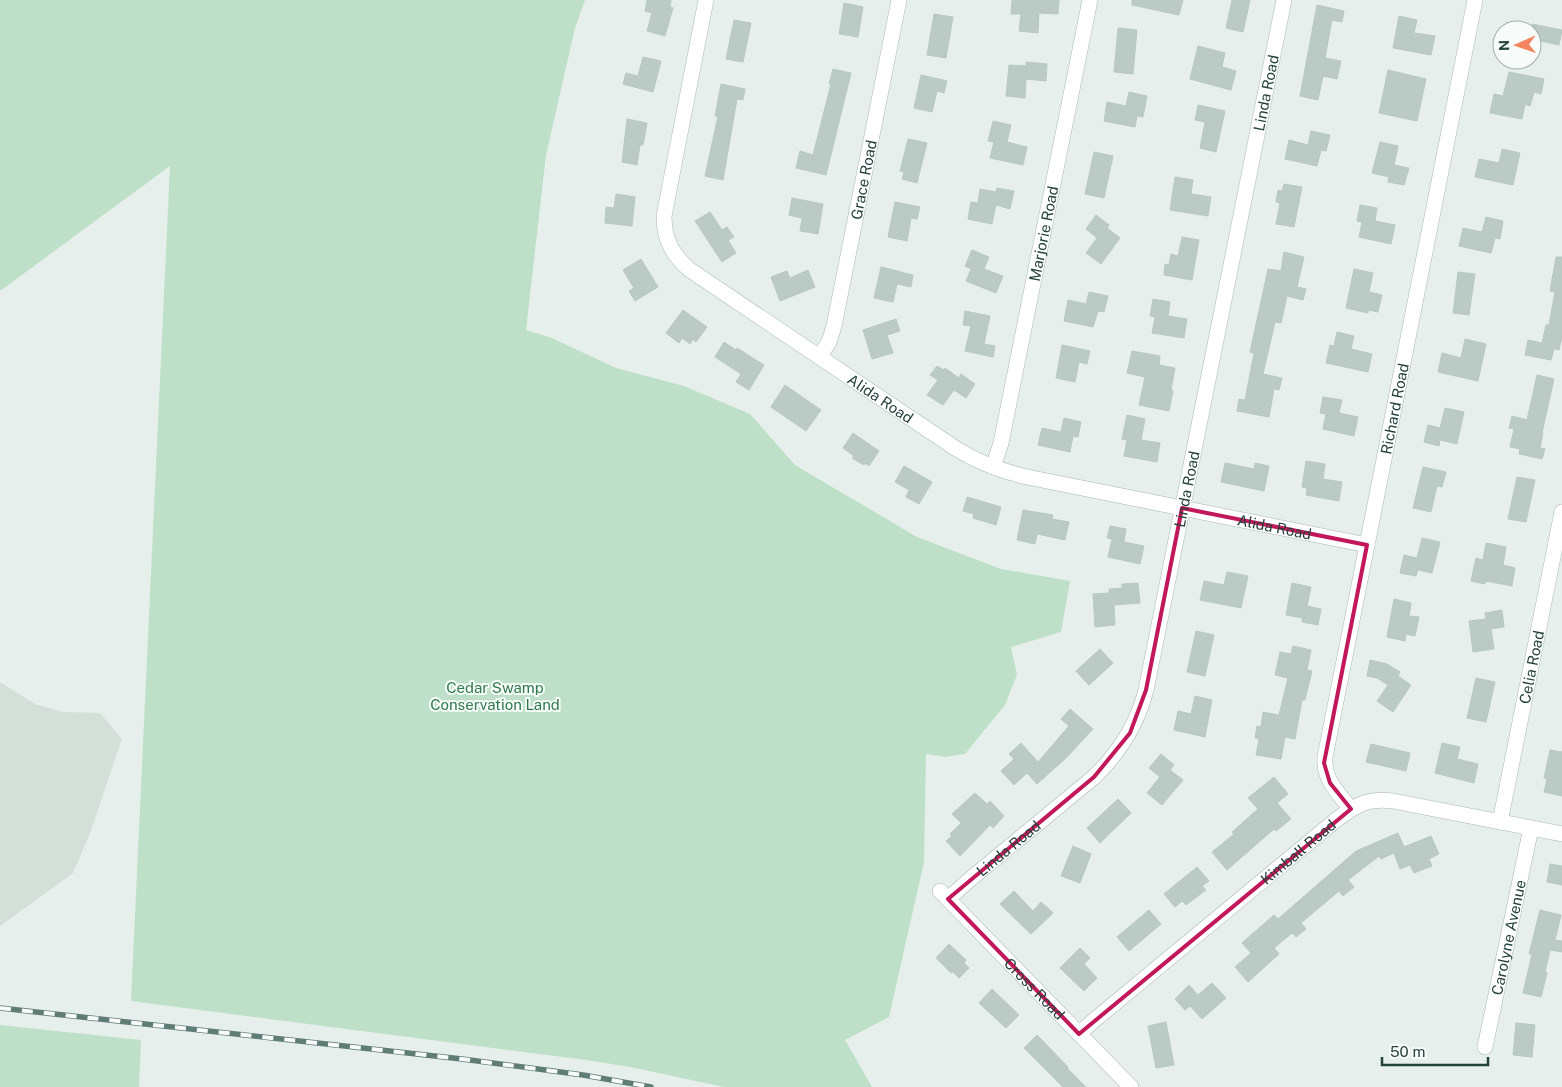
<svg xmlns="http://www.w3.org/2000/svg" width="1562" height="1087" font-family="'Public Sans',sans-serif">
<style>
.built{fill:#d4dfda}
.green{fill:#bfe0c8}
.building{fill:#bbcac4;stroke:#b8c9c2}
.lines{fill:none;stroke-linecap:round;stroke-linejoin:round}
.minor-casing{stroke:#a8b8b2;stroke-width:16}
.minor{stroke:#fff;stroke-width:15}
.rail-casing{stroke:#5f7d75;stroke-width:5.5}
.rail{stroke:#f7fbf9;stroke-width:4;stroke-dasharray:11;stroke-linecap:butt}
.marked{fill:none;stroke:#c2185b;stroke-width:4;stroke-linejoin:round}
.labels{text-anchor:middle;dominant-baseline:central;stroke-width:4;stroke-linejoin:round;paint-order:stroke}
.street-label{font-size:15px;fill:#24423a;stroke:#f7fbf9}
.park-label{font-size:15px;fill:#2d7a4b;stroke:#f7fbf9}
</style>
<rect width="100%" height="100%" fill="#e6efeb"/>
<path class="built" d="M0 682 35 704 63 712 100 713 122 739 90 833 73 873 0 926Z"/>
<g class="green">
<path d="M0 0H585L575 28 546 155 526 330 552 338 616 368 684 386 750 414 795 465 917 537 1001 569 1070 581 1061 632 1011 647 1017 675 1005 705 965 754 945 757 926 754 924 862 889 1017 845 1040 872 1087H724L630 1067 586 1060 131 1001 170 166 0 291Z"/>
<path d="M0 1025 141 1040 139 1087H0Z"/>
</g>
<g class="building">
<path d="M647 0H671L670 7 673 8 665 36 647 31 652 13 645 11Z"/>
<path d="M1012 0H1059L1058 14 1039 13 1038 33 1019 31 1021 14H1011Z"/>
<path d="M1132 0H1183L1179 15 1132 5Z"/>
<path d="M1232 0H1250L1243 32 1226 28Z"/>
<path d="M844 3 863 7 858 37 839 34Z"/>
<path d="M1317 5 1344 11 1342 22 1332 20 1325 58 1341 61 1337 79 1323 76 1318 100 1300 96Z"/>
<path d="M934 14 953 17 946 58 927 55Z"/>
<path d="M1399 16 1417 20 1414 33 1435 36 1431 55 1393 48Z"/>
<path d="M734 20 751 23 743 62 726 59Z"/>
<path d="M1532 24 1562 30 1559 45 1532 39Z"/>
<path d="M1118 28 1137 30 1133 74 1114 72Z"/>
<path d="M1198 46 1225 53 1222 67 1236 71 1231 90 1190 79Z"/>
<path d="M643 57 661 61 653 92 623 84 626 73 638 76Z"/>
<path d="M1026 62 1047 64 1046 81 1026 79 1025 98 1006 96 1009 65 1026 66Z"/>
<path d="M833 69 851 73 826 175 796 168 800 151 813 155 831 84H829Z"/>
<path d="M1388 70 1426 79 1417 121 1379 113Z"/>
<path d="M1509 72 1544 79 1541 94 1534 92 1530 106 1525 104 1522 119 1490 113 1494 94 1503 96Z"/>
<path d="M921 75 947 81 944 93 937 91 932 112 914 108Z"/>
<path d="M721 84 745 89 743 100 737 99 723 180 705 176 718 116H715Z"/>
<path d="M1129 92 1147 96 1143 117 1137 116 1135 127 1104 121 1107 102 1126 106Z"/>
<path d="M1198 105 1225 111 1216 152 1200 148 1205 122 1195 120Z"/>
<path d="M627 119 647 123 643 145H640L637 165 622 162Z"/>
<path d="M993 121 1011 125 1007 142 1027 147 1023 165 990 158 994 142 988 141Z"/>
<path d="M1311 131 1330 135 1326 151 1321 150 1317 166 1285 159 1289 140 1308 145Z"/>
<path d="M908 139 927 143 917 183 902 179 904 172 900 171Z"/>
<path d="M1380 142 1398 146 1394 165 1409 168 1404 185 1388 182 1389 177 1372 173Z"/>
<path d="M1502 149 1520 153 1513 185 1475 177 1479 159 1499 163Z"/>
<path d="M1094 152 1113 156 1104 198 1085 194Z"/>
<path d="M1175 177 1193 180 1191 194 1211 197 1208 216 1170 210Z"/>
<path d="M1284 184 1302 187 1294 227 1276 224 1280 203 1276 202 1278 190 1282 191Z"/>
<path d="M997 188 1014 191 1010 209 996 205 992 224 968 219 971 202 978 203 980 189 996 192Z"/>
<path d="M616 194 635 197 632 226 605 223 606 207 614 208Z"/>
<path d="M792 198 823 204 818 234 800 231 802 218 789 215Z"/>
<path d="M895 202 920 207 917 219 911 218 907 241 888 237Z"/>
<path d="M1360 205 1377 208 1375 221 1395 225 1391 244 1359 237 1362 222 1357 221Z"/>
<path d="M710 212 722 230 727 227 734 237 728 240 736 253 722 262 695 221Z"/>
<path d="M1096 215 1109 225 1107 228 1120 238 1101 264 1086 253 1097 238 1086 229Z"/>
<path d="M1486 217 1503 221 1500 239 1495 238 1491 253 1459 246 1463 228 1482 232Z"/>
<path d="M1182 237 1199 240 1192 280 1164 275 1165 264 1169 265 1171 254 1178 256Z"/>
<path d="M972 250 989 257 984 269 1003 276 996 293 966 281 971 269 965 266Z"/>
<path d="M1284 252 1304 257 1297 287 1306 289 1303 300 1287 296 1281 323 1275 322 1263 374 1282 378 1279 390 1274 389 1269 417 1237 411 1239 399 1245 400 1254 353 1250 352 1268 269 1281 271Z"/>
<path d="M1556 257H1562V337L1559 350 1554 349 1551 360 1525 355 1528 340 1542 343 1546 325H1549L1555 292 1550 291Z"/>
<path d="M641 259 658 287 635 301 629 291 634 288 623 270Z"/>
<path d="M881 267 913 275 911 287 897 284 893 302 874 298Z"/>
<path d="M1354 269 1373 273 1369 292 1382 295 1378 312 1368 310V313L1346 308Z"/>
<path d="M808 270 815 287 780 301 771 277 787 271 790 278Z"/>
<path d="M1458 272 1475 274 1469 315 1453 313Z"/>
<path d="M1089 292 1108 296 1104 312 1098 311 1093 327 1064 321 1068 300 1086 304Z"/>
<path d="M1153 299 1170 302 1168 316 1187 319 1184 338 1152 333 1155 317 1150 316Z"/>
<path d="M683 310 707 327 696 342 693 339 690 344 682 338 679 343 666 333Z"/>
<path d="M965 311 990 316 984 344 995 346 993 357 965 351 971 326 963 325Z"/>
<path d="M896 319 900 331 887 335 893 353 872 359 863 330Z"/>
<path d="M1337 332 1354 336 1351 349 1372 354 1368 372 1326 363 1330 345 1334 346Z"/>
<path d="M1465 339 1486 344 1478 381 1438 372 1442 353 1461 358Z"/>
<path d="M724 342 736 350 737 348 764 365 749 390 736 382 741 374 715 357Z"/>
<path d="M1062 345 1090 351 1087 364 1079 362 1075 382 1056 378Z"/>
<path d="M1132 351 1160 356 1159 365 1175 368 1171 390 1173 391 1169 411 1139 405 1145 377 1127 373Z"/>
<path d="M937 366 944 370 945 368 959 378 961 374 975 384 966 398 954 390 943 405 927 395 938 380 930 375Z"/>
<path d="M1537 375 1554 379 1542 433H1543L1540 448 1545 449 1542 459 1519 454 1520 449 1510 447 1514 429 1509 428 1512 416 1527 420Z"/>
<path d="M785 385 821 410 806 431 771 407Z"/>
<path d="M1323 397 1342 400 1339 413 1358 417 1354 436 1323 429 1326 414 1320 413Z"/>
<path d="M1445 408 1464 412 1457 444 1440 440 1439 446 1424 442 1428 425 1440 428Z"/>
<path d="M1127 415 1145 419 1141 440 1160 443 1157 462 1124 456 1127 440 1122 439Z"/>
<path d="M1064 418 1081 422 1078 437 1073 436 1070 452 1038 445 1042 428 1061 432Z"/>
<path d="M853 433 879 451 869 466 865 463 864 465 852 458 854 456 843 448Z"/>
<path d="M1306 461 1325 464 1323 479 1342 482 1339 501 1306 495 1307 488 1302 487Z"/>
<path d="M1225 463 1254 469 1255 463 1269 466 1264 491 1221 482Z"/>
<path d="M904 466 932 482 919 504 906 497 909 490 895 482Z"/>
<path d="M1423 467 1446 472 1442 487 1437 486 1431 512 1413 508Z"/>
<path d="M1517 477 1535 480 1526 522 1508 519Z"/>
<path d="M967 497 1001 507 996 525 973 518 974 514 963 511Z"/>
<path d="M1023 510 1053 515 1052 519 1069 522 1065 540 1037 534 1035 544 1017 540Z"/>
<path d="M1110 526 1126 529 1124 542 1144 546 1140 564 1108 557 1112 539 1107 538Z"/>
<path d="M1422 538 1440 542 1432 573 1418 570 1416 576 1400 573 1404 555 1417 558Z"/>
<path d="M1486 543 1506 547 1503 565 1515 568 1512 586 1486 581 1485 584 1471 581 1476 558 1483 560Z"/>
<path d="M1227 572 1248 576 1241 608 1200 600 1204 581 1224 585Z"/>
<path d="M1138 583 1140 603 1114 605 1115 625 1095 627 1093 594 1109 593V589L1122 588V584Z"/>
<path d="M1292 583 1311 587 1307 606 1321 609 1318 625 1302 622V618L1286 615Z"/>
<path d="M1394 599 1411 603 1409 616 1419 617 1415 636 1406 634 1405 641 1387 637Z"/>
<path d="M1502 610 1504 627 1491 629 1494 649 1473 652 1469 621 1486 619 1485 613Z"/>
<path d="M1196 631 1214 635 1205 676 1187 672Z"/>
<path d="M1293 646 1311 650 1307 670 1312 671 1305 700H1302L1295 739 1285 737 1281 759 1256 755 1259 739 1255 738 1257 726 1261 727 1263 712 1279 715 1288 678 1275 675 1280 652 1291 654Z"/>
<path d="M1100 649 1113 663 1089 685 1076 671Z"/>
<path d="M1370 660 1387 664 1400 672 1398 676 1411 685 1393 712 1377 701 1388 685 1377 678 1367 676Z"/>
<path d="M1476 678 1495 682 1486 722 1467 718Z"/>
<path d="M1195 696 1212 700 1205 737 1174 730 1178 711 1191 714Z"/>
<path d="M1070 709 1093 729 1066 758 1037 784 1027 773 1014 785 1001 771 1014 759 1009 754 1021 743 1038 762 1069 726 1061 719Z"/>
<path d="M1442 743 1460 747 1457 759 1478 764 1474 783 1435 773Z"/>
<path d="M1371 744 1410 753 1406 771 1366 762Z"/>
<path d="M1550 750 1562 752V796L1544 792 1547 779 1544 778Z"/>
<path d="M1161 754 1174 765 1170 770 1183 780 1162 805 1147 793 1160 777 1149 768Z"/>
<path d="M1274 777 1288 794 1277 803 1291 819 1276 831 1274 829 1227 870 1212 852 1234 834 1232 832 1258 809 1248 798Z"/>
<path d="M975 793 987 804 990 801 1004 816 993 828 990 825 960 856 946 841 952 836 950 834 961 823 952 814Z"/>
<path d="M1118 799 1131 813 1100 843 1087 828Z"/>
<path d="M1398 833 1404 847 1431 836 1439 854 1429 859 1432 866 1414 873 1410 865 1400 869 1394 853 1381 859 1379 856 1348 880 1354 887 1343 896 1339 891 1301 923 1306 929 1296 937 1292 933 1274 948 1279 954 1248 982 1235 967 1251 953 1242 943 1274 915 1278 919 1356 851Z"/>
<path d="M1073 846 1091 854 1080 883 1061 876Z"/>
<path d="M1550 864 1562 866V885L1547 882Z"/>
<path d="M1197 867 1209 881 1202 886 1206 890 1186 905 1182 901 1175 907 1164 894Z"/>
<path d="M1014 891 1033 911 1041 902 1053 913 1031 934 1000 904Z"/>
<path d="M1149 910 1161 924 1129 951 1117 937Z"/>
<path d="M1540 910 1561 915 1555 940 1562 941V952L1550 950 1545 972 1547 973 1541 997 1523 993 1532 954H1529Z"/>
<path d="M949 944 966 960 964 963 969 968 959 978 953 972 951 973 936 958Z"/>
<path d="M1080 948 1090 958 1084 964 1097 978 1084 991 1060 968Z"/>
<path d="M1212 983 1226 998 1202 1019 1190 1006 1185 1010 1175 999 1189 985 1198 995Z"/>
<path d="M992 989 1019 1015 1006 1028 979 1003Z"/>
<path d="M1166 1022 1174 1065 1156 1068 1148 1026Z"/>
<path d="M1516 1023 1535 1025 1532 1057 1513 1055Z"/>
<path d="M1037 1035 1068 1067 1067 1068 1086 1087H1063L1024 1048Z"/>
</g>
<g class="lines">
<g class="minor-casing">
<g id="minor">
<path id="s1" d="M706 0 664 216C664 239 672 255 690 270L955 448C977 462 1001 471 1027 477L1367 545"/>
<path id="s2" d="M819 357 829 342 834 326 899 0"/>
<path id="s3" d="M993 467 1001 443 1090 0"/>
<path id="s4" d="M1351 809C1338 793 1323 779 1325 757L1475 0"/>
<path id="s5" d="M1500 822 1562 512"/>
<path id="s6" d="M940 891 1131 1087"/>
<path id="s7" d="M948 899 968 881 1094 777C1120 752 1137 725 1146 690L1284 0"/>
<path id="s8" d="M1079 1034 1092 1022 1336 820C1356 805 1367 798 1393 801L1562 834"/>
<path id="s9" d="M1485 1047 1531 828"/>
</g>
</g>
<use href="#minor" class="minor"/>
<g class="rail-casing">
<path id="rail" d="M0 1008 462 1059 583 1075 651 1087"/>
</g>
<use href="#rail" class="rail"/>
</g>
<path class="marked" d="M1182 508 1367 545 1324 763 1330 783 1351 809 1079 1034 948 899 1094 777 1130 733 1146 690Z"/>
<g class="labels">
<g class="street-label">
<text stroke="none"><textPath href="#s7" startOffset="902">Linda Road</textPath></text>
<text stroke="none"><textPath href="#s2" startOffset="184">Grace Road</textPath></text>
<text stroke="none"><textPath href="#s3" startOffset="239">Marjorie Road</textPath></text>
<text stroke="none"><textPath href="#s1" startOffset="512">Alida Road</textPath></text>
<text stroke="none"><textPath href="#s4" startOffset="415">Richard Road</textPath></text>
<text stroke="none"><textPath href="#s7" startOffset="498">Linda Road</textPath></text>
<text stroke="none"><textPath href="#s1" startOffset="932">Alida Road</textPath></text>
<text stroke="none"><textPath href="#s5" startOffset="158">Celia Road</textPath></text>
<text stroke="none"><textPath href="#s7" startOffset="79">Linda Road</textPath></text>
<text stroke="none"><textPath href="#s8" startOffset="285">Kimball Road</textPath></text>
<text stroke="none"><textPath href="#s9" startOffset="112">Carolyne Avenue</textPath></text>
<text stroke="none"><textPath href="#s6" startOffset="136">Cross Road</textPath></text>
</g>
<g class="park-label">
<text x="495" y="687">Cedar Swamp<tspan x="495" dy="17">Conservation Land</tspan></text>
</g>
</g>
<g transform="translate(1517 45) rotate(268)"><circle r="24" fill="#f7fbf9" stroke="#a3b1ad"/>
<path d="M0-4L9 19L0 12L-9 19Z" fill="#f4845f"/>
<text y="-8" font-size="14" font-weight="bold" text-anchor="middle" fill="#24423a">N</text>
</g>
<path d="M1382 1057v8h106v-8" fill="none" stroke="#24423a" stroke-width="2.5"/>
<text x="1390" y="1057" font-size="15" fill="#24423a" stroke="#f7fbf9" stroke-width="4" paint-order="stroke">50 m</text>
</svg>
